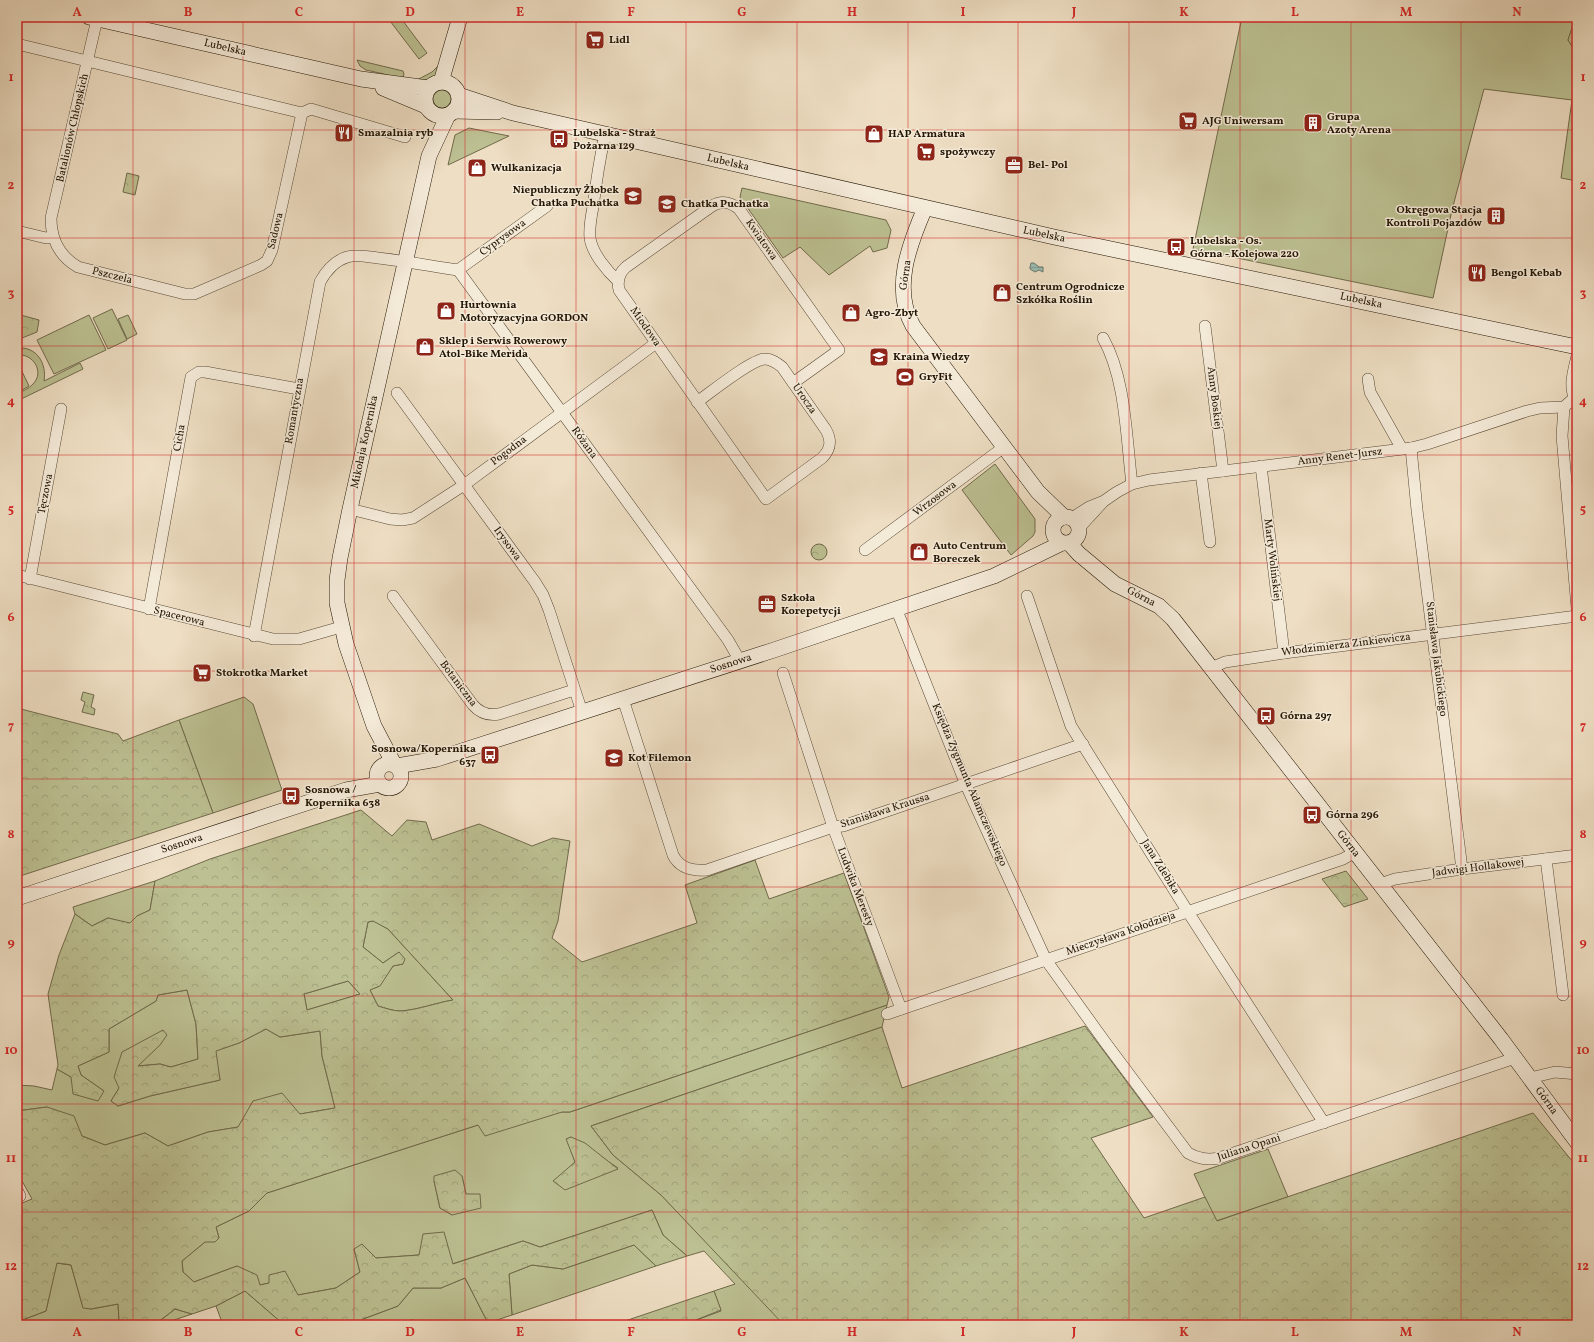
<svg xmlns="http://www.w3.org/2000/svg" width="1594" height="1342" font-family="Vollkorn,serif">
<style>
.green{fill:#bcc092;stroke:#706a4a;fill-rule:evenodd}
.forest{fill:url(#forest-crowns);stroke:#706a4a;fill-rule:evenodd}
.water{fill:url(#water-rules);stroke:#6a796d}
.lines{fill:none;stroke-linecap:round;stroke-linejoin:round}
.street-casing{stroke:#564733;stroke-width:12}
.secondary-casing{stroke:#231503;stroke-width:16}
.street{stroke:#f4ead8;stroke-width:11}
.secondary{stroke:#f4ead8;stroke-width:15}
.grid{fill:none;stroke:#d62828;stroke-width:1;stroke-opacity:0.55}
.labels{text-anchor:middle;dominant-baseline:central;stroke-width:3;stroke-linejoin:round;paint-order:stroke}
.poi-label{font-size:11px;font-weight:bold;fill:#231503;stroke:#f4ead8;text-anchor:start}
.street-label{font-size:11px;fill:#231503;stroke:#f4ead8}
.neatline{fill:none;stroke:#d62828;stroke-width:1.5}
.grid-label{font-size:13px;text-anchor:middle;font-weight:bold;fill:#d62828}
</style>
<defs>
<pattern id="forest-crowns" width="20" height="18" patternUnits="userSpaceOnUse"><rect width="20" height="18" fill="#bcc092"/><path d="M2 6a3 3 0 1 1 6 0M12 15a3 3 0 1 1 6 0" fill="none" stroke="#a1a47c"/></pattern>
<pattern id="water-rules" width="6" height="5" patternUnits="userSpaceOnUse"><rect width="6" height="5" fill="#99bcb3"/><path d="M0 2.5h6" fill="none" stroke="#84a198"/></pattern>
</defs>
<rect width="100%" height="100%" fill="#eedec3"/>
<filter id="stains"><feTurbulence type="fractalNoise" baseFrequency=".005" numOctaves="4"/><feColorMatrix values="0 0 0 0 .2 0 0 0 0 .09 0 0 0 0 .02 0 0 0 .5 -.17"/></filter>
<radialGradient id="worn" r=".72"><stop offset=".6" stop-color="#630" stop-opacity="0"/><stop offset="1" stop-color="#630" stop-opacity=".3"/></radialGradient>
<g class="green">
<path d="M387 17H400L427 53 419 59Z"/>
<path d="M1242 17H1548L1558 21 1563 17H1577V21L1572 28 1568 40 1577 54V181L1561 178 1572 100 1484 89 1452 210 1433 298 1193 249Z"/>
<path d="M357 60 403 71 404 74 402 80 384 74 366 70 360 66Z"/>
<path d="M437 67H442C434 79 429 81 415 81L432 72Z"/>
<circle cx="442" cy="99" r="9"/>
<path d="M469 128 509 136 448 165 455 135Z"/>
<path d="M742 188 886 220 891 230 887 248 873 252 870 246 829 275 800 247 783 258 740 197Z"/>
<path d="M112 309 127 340 108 349 93 318Z"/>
<path d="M89 315 106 350 54 374 37 340Z"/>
<path d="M128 315 137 334 127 339 118 319Z"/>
<path d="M17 348C37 346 47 364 44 381L80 363 83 369 17 401V394C22 391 29 389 33 384 45 372 33 353 17 355Z"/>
<path d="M17 361 29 386 17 393Z"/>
<path d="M995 464 1035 519V532L1033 536 1011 555 962 490Z"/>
<path d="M244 697 253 704 282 790 213 813 179 720Z"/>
<path d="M155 881 150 910 137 916 130 924 108 918 92 926 75 914 73 907Z"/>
<path d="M374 921 388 929 453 1000C435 1003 418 1010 400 1011 393 1011 385 1008 378 1006L370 990 379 986 393 966 403 964 399 952 383 963 363 947 368 922Z"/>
<path d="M348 981 360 994 307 1010 304 994Z"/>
<path d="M187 990 196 1024 198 1059 171 1067 160 1064 137 1066 160 1045 163 1030 119 1088 111 1101 118 1106 150 1096 220 1080 215 1051 239 1043 266 1029 280 1037 320 1031 322 1056 335 1108 300 1114 253 1101 239 1127 208 1132 168 1146 145 1133 105 1145 82 1136 47 1107 17 1111V1085L34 1086 52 1090 57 1069 71 1077 104 1091 81 1075 78 1066 109 1052V1029L156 1001 158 995Z"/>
<path d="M887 1005 882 1027 591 1126 613 1155 661 1195 785 1324 784 1325H683L721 1311 714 1291 735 1284 704 1251 687 1256 663 1235 652 1210 540 1247 523 1241 452 1264 419 1255 376 1258 354 1249 360 1272 336 1288 298 1295 269 1283 260 1285 237 1266 194 1282 183 1272 182 1261 205 1242 219 1238 216 1227 249 1211 267 1193 478 1125 562 1112H570ZM571 1137 618 1168 554 1181 575 1162 567 1139ZM462 1176 466 1194 452 1215 440 1208 434 1181Z"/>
<path d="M1268 1149 1288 1197 1216 1221 1194 1174Z"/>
<path d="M634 1245 656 1266 512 1315 509 1274 532 1265 563 1269Z"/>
<path d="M56 1263 71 1265 83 1307 91 1309 118 1304 119 1320 125 1325H17V1322L46 1311Z"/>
<path d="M465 1278 488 1323 482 1325H432L412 1320 396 1325H366L363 1319 398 1306 413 1288H441Z"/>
<path d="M245 1291 282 1323 321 1325H223L216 1306Z"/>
<path d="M175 1309 192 1314 159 1325H126L145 1321 157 1323Z"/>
</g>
<g class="forest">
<path d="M1577 21V54L1568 40 1572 28Z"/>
<path d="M127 173 139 176 135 195 123 192Z"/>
<path d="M17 314 39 320 37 332 17 340Z"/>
<circle cx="819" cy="552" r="8"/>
<path d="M83 692 94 695 91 707 95 709 94 715 82 712 85 702 81 700Z"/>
<path d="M17 708 118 734 123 741 179 720 213 813 17 877Z"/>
<path d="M361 810 392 836 407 820 426 822 432 840 479 824 532 846 553 838 570 841 558 921 552 938 582 962 697 923 685 885 755 860 769 899 844 873 889 997 887 1005 570 1112H562L485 1136 478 1125 267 1193 249 1211 216 1227 219 1238 215 1242H205L182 1261 183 1272 194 1282 237 1266 257 1275 260 1285 269 1283V1275L285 1271 298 1295 336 1288 360 1272 354 1249 362 1244 376 1258 419 1255 423 1234 444 1232 453 1264 523 1241 540 1247 652 1210 663 1235 687 1256 656 1266 634 1245 563 1269 532 1265 509 1274 512 1315 488 1323 465 1278 441 1288H413L398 1306 363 1319 366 1325H321L282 1323 245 1291 216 1306 192 1314 175 1309 157 1323 145 1321 125 1325 119 1320 118 1304 91 1309 83 1308 71 1265 57 1263 46 1311 17 1322V1205L32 1199 17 1172V1111L47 1107 74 1116 82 1136 105 1145 145 1133 168 1146 208 1132 238 1127 253 1101 282 1093 300 1114 335 1108 322 1056 320 1031 280 1037 266 1029 239 1043 216 1051 220 1080 150 1096 118 1106 111 1101 119 1088 114 1077 122 1052 163 1030 167 1035 160 1045 138 1066 160 1064 171 1067 198 1059 196 1024 187 990 158 995 156 1001 109 1029V1052L78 1066 81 1075 104 1091 98 1101 73 1094 71 1077 57 1069 58 1065 48 994 59 955 75 914 92 926 108 918 130 923 137 916 150 910 155 881 210 859ZM373 921 388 929 453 1000C435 1003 418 1010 400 1011 393 1011 385 1008 378 1006L370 990 380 986 393 966 403 964 405 959 399 952 383 963 363 947 368 922ZM348 981 360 994 307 1010 304 994Z"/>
<path d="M1346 871 1368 899 1344 907 1322 879Z"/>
<path d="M1085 1026 1153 1117 1091 1138 1144 1218 1205 1197 1217 1221 1533 1113 1577 1167V1325H784L661 1195 613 1155 591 1126 882 1027 902 1088Z"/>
<path d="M571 1137 585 1143 618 1169 565 1190 553 1181 575 1162 566 1139Z"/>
<path d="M455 1170 462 1176 466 1194H480L481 1208 452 1215 440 1208 434 1181V1176Z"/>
<path d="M714 1291 721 1310 683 1325H619V1323Z"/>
<path d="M412 1320 432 1324V1325H396Z"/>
</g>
<path class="water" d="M1031 263H1034L1039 267H1043V272L1039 270 1035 272 1030 269V267Z"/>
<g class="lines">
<g class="street-casing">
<g id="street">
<path d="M97 19 51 218C51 240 59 256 78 267L185 294H194L261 265 267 261 272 250 302 113"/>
<path d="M17 44 302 113 311 109 405 137"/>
<path d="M605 134C600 158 596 183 593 207 591 217 589 228 590 238 592 253 607 271 618 281"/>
<path d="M17 231 46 238 52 237"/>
<path d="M458 270 547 206"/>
<path d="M1205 326 1223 471"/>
<path d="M1103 338C1126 379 1126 437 1132 484"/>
<path d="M1577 356C1574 370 1567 389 1577 402"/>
<path d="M1368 379 1370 392 1402 449"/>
<path d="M397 393 535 582 543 595 549 610 582 712"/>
<path d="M697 402C710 393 752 359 765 359 772 359 777 363 782 367L826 430C832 441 831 449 822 458L766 499 619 290C617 281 619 273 626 267L712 206C722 200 730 202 739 209L839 350 793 383"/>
<path d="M1564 407 1562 436 1577 608"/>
<path d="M1411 448 1417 510 1462 869"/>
<path d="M1261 466 1284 653"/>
<path d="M1201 473 1210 542"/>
<path d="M350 509 390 519 402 520 413 518 464 485 656 343"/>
<path d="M1072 518 1089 507 1104 501 1117 492 1132 484 1149 480 1411 448 1427 444 1527 411 1540 408 1564 407 1574 398"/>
<path d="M1080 527 1102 503"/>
<path d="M865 550 1004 447"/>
<path d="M17 575 273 639H299L341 627"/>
<path d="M30 579 61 409"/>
<path d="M393 596 473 705C480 713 488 716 499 714L574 690"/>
<path d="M1027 596 1071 726 1188 912 1324 1123"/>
<path d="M896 608 966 785 1046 960 1105 1042 1188 1153C1199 1159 1207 1160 1219 1158L1515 1058"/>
<path d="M149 609 191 377 199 372H205L299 389"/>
<path d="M254 636 320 282C326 271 334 261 347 257 357 254 368 257 378 258 405 261 431 266 458 270L728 640 740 661"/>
<path d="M1211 668 1225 662 1284 653 1577 616"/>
<path d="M783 673 833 827 901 1009"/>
<path d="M623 699 673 855C680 869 693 871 707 870L833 827 843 826 1083 744"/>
<path d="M1546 859 1563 995"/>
<path d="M1380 884 1395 879 1462 869 1577 855"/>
<path d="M887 1014 1343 859 1355 852"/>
<path d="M1530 1078 1555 1072 1577 1074"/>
<path d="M17 1190 20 1196"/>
</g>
</g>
<g class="secondary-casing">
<g id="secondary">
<path d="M89 17 361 79 428 88"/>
<circle cx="442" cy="99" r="17"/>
<path d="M441 82 460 17"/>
<path d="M383 88 426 106"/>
<path d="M459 95 513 113 1054 237 1577 347"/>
<path d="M454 111 497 112"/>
<path d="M925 208C909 245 892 289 913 326L1038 492 1064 517"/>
<circle cx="1066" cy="530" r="13"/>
<path d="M1069 543 1079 554 1115 584 1159 606 1173 619 1501 1039 1577 1142"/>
<circle cx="389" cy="776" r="12"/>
<path d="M394 764 374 726 346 644 337 603V580L340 558 350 509 429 156 448 115"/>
<path d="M397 766 437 759 774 650 994 576 1062 543"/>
<path d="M17 898 346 790 380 784"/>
</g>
</g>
<use href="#street" class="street"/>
<use href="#secondary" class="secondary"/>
</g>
<path class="grid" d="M133 17V1325M243 17V1325M354 17V1325M465 17V1325M576 17V1325M686 17V1325M797 17V1325M908 17V1325M1018 17V1325M1129 17V1325M1240 17V1325M1351 17V1325M1461 17V1325M17 130H1577M17 238H1577M17 346H1577M17 455H1577M17 563H1577M17 671H1577M17 779H1577M17 887H1577M17 996H1577M17 1104H1577M17 1212H1577"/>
<defs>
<g id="supermarket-square" transform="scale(1)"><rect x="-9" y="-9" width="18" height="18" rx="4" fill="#8f2418" stroke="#f4ead8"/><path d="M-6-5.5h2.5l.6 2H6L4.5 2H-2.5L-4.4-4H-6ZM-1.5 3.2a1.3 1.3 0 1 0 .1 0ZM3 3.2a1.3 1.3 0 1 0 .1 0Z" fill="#fff"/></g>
<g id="building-square" transform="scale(1)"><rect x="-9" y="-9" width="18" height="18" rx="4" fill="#8f2418" stroke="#f4ead8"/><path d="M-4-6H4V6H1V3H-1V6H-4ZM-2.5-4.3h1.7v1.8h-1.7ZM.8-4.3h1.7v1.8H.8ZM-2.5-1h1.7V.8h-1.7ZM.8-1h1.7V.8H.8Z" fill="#fff"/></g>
<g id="restaurant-square" transform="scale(1)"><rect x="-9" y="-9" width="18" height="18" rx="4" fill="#8f2418" stroke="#f4ead8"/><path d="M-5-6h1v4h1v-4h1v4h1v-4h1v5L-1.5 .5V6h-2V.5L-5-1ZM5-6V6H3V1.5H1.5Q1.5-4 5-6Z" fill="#fff"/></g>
<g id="shop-square" transform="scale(1)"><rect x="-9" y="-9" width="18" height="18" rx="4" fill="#8f2418" stroke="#f4ead8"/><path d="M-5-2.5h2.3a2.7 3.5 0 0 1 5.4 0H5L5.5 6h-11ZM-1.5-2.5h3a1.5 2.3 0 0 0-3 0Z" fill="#fff"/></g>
<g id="bus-square" transform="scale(1)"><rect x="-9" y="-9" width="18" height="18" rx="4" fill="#8f2418" stroke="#f4ead8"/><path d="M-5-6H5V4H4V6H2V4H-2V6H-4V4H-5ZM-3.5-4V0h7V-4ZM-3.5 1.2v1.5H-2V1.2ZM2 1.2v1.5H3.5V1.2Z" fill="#fff"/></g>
<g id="office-square" transform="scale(1)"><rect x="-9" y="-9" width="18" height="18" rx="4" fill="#8f2418" stroke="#f4ead8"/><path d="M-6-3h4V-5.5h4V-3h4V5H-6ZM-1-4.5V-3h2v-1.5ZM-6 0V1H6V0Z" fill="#fff"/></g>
<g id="school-square" transform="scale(1)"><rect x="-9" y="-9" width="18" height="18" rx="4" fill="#8f2418" stroke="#f4ead8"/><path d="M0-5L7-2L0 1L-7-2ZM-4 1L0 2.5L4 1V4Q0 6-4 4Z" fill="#fff"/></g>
<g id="stadium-square" transform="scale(1)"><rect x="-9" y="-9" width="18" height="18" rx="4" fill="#8f2418" stroke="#f4ead8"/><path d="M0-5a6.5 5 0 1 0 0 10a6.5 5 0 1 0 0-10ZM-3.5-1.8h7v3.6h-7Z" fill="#fff"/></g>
</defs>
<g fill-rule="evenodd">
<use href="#supermarket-square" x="595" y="40"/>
<use href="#supermarket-square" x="1188" y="121"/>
<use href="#building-square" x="1313" y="123"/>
<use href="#restaurant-square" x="344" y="133"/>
<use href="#shop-square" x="874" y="134"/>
<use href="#bus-square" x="559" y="139"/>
<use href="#supermarket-square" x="926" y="152"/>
<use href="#office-square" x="1014" y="165"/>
<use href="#shop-square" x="477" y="168"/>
<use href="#school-square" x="633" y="196"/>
<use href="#school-square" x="667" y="204"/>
<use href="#building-square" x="1496" y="216"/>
<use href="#bus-square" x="1176" y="247"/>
<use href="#restaurant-square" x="1477" y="273"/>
<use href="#shop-square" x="1002" y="293"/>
<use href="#shop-square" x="446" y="311"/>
<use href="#shop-square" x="851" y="313"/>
<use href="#shop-square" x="425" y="347"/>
<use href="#school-square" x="879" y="357"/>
<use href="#stadium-square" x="905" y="377"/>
<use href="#shop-square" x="919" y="552"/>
<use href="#office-square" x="767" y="604"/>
<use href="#supermarket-square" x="202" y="673"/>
<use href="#bus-square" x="1266" y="716"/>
<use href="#bus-square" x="490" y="755"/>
<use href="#school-square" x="614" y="758"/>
<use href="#bus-square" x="291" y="796"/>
<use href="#bus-square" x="1312" y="815"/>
</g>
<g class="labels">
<g class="poi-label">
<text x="609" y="40">Lidl</text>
<text x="1327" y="117">Grupa<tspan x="1327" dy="13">Azoty Arena</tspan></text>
<text x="1202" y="121">AJG Uniwersam</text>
<text x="358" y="133">Smazalnia ryb</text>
<text x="573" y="133">Lubelska - Straż<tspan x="573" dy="13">Pożarna 129</tspan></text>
<text x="888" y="134">HAP Armatura</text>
<text x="940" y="152">spożywczy</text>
<text x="1028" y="165">Bel- Pol</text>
<text x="491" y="168">Wulkanizacja</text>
<text x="619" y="190" text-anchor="end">Niepubliczny Żłobek<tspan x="619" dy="13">Chatka Puchatka</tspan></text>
<text x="681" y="204">Chatka Puchatka</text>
<text x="1482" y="210" text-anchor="end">Okręgowa Stacja<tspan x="1482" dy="13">Kontroli Pojazdów</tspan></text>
<text x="1190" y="241">Lubelska - Os.<tspan x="1190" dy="13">Górna - Kolejowa 220</tspan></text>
<text x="1491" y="273">Bengol Kebab</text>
<text x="1016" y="287">Centrum Ogrodnicze<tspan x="1016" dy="13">Szkółka Roślin</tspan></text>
<text x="460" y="305">Hurtownia<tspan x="460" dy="13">Motoryzacyjna GORDON</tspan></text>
<text x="865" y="313">Agro-Zbyt</text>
<text x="439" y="341">Sklep i Serwis Rowerowy<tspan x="439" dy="13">Atol-Bike Merida</tspan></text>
<text x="893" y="357">Kraina Wiedzy</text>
<text x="919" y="377">GryFit</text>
<text x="933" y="546">Auto Centrum<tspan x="933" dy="13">Boreczek</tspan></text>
<text x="781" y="598">Szkoła<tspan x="781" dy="13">Korepetycji</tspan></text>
<text x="216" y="673">Stokrotka Market</text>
<text x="1280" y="716">Górna 297</text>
<text x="476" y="749" text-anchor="end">Sosnowa/Kopernika<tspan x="476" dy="13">637</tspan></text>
<text x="628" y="758">Kot Filemon</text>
<text x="305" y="790">Sosnowa /<tspan x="305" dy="13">Kopernika 638</tspan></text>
<text x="1326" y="815">Górna 296</text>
</g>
<g class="street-label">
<text transform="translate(225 48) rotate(13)">Lubelska</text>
<text transform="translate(73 128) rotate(-77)">Batalionów Chłopskich</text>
<text transform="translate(728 163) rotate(13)">Lubelska</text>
<text transform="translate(276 231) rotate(-77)">Sadowa</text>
<text transform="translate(1044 235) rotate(12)">Lubelska</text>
<text transform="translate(503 238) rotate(-36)">Cyprysowa</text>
<text transform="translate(761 240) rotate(55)">Kwiatowa</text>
<text transform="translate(906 275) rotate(-82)">Górna</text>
<text transform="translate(112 276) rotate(14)">Pszczela</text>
<text transform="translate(1361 301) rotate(12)">Lubelska</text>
<text transform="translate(645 327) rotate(55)">Miodowa</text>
<text transform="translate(1214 398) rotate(83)">Anny Boskiej</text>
<text transform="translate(804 399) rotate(55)">Urocza</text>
<text transform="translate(295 411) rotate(-80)">Romantyczna</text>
<text transform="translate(180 438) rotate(-80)">Cicha</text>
<text transform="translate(365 442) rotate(-78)">Mikołaja Kopernika</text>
<text transform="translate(584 443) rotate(54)">Różana</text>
<text transform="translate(509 451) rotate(-37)">Pogodna</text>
<text transform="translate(1340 457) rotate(-7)">Anny Renet-Jursz</text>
<text transform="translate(46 494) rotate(-79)">Tęczowa</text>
<text transform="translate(935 499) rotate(-37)">Wrzosowa</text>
<text transform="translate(507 544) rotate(54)">Irysowa</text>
<text transform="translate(1272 560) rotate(83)">Marty Wolińskiej</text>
<text transform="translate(1141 597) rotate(27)">Górna</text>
<text transform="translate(179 617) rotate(14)">Spacerowa</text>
<text transform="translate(1346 645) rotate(-7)">Włodzimierza Zinkiewicza</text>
<text transform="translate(1436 659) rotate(83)">Stanisława Jakubickiego</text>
<text transform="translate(731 664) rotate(-18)">Sosnowa</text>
<text transform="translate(458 684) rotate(53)">Botaniczna</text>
<text transform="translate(969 785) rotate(67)">Księdza Zygmunta Adamczewskiego</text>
<text transform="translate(885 811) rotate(-18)">Stanisława Kraussa</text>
<text transform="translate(182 844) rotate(-18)">Sosnowa</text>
<text transform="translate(1348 844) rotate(52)">Górna</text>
<text transform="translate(1160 867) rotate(58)">Jana Zdebika</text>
<text transform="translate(1478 868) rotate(-7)">Jadwigi Hollakowej</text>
<text transform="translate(855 887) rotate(69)">Ludwika Meresty</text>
<text transform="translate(1121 934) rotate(-19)">Mieczysława Kołodzieja</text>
<text transform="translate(1546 1101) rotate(54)">Górna</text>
<text transform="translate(1249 1148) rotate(-18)">Juliana Opani</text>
</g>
</g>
<rect width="1594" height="1342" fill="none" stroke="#eedec3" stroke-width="44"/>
<rect x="22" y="22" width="1550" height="1298" class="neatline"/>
<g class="grid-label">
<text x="77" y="16">A</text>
<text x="188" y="16">B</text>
<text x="299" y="16">C</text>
<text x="410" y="16">D</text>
<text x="520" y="16">E</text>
<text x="631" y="16">F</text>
<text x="742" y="16">G</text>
<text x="852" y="16">H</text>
<text x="963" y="16">I</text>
<text x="1074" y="16">J</text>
<text x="1184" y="16">K</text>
<text x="1295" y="16">L</text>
<text x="1406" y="16">M</text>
<text x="1517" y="16">N</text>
<text x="11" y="81">1</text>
<text x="1583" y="81">1</text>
<text x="11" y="189">2</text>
<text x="1583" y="189">2</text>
<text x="11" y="297">3</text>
<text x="1583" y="297">3</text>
<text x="11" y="405">4</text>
<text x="1583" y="405">4</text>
<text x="11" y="513">5</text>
<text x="1583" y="513">5</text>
<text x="11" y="621">6</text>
<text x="1583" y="621">6</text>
<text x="11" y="730">7</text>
<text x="1583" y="730">7</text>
<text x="11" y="838">8</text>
<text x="1583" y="838">8</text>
<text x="11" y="946">9</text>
<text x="1583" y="946">9</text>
<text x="11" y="1054">10</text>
<text x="1583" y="1054">10</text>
<text x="11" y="1162">11</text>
<text x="1583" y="1162">11</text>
<text x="11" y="1270">12</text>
<text x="1583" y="1270">12</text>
<text x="77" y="1336">A</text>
<text x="188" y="1336">B</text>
<text x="299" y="1336">C</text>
<text x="410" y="1336">D</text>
<text x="520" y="1336">E</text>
<text x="631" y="1336">F</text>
<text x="742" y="1336">G</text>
<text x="852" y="1336">H</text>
<text x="963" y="1336">I</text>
<text x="1074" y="1336">J</text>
<text x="1184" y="1336">K</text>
<text x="1295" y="1336">L</text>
<text x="1406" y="1336">M</text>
<text x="1517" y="1336">N</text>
</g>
<rect width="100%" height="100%" filter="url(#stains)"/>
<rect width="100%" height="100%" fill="url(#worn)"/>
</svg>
